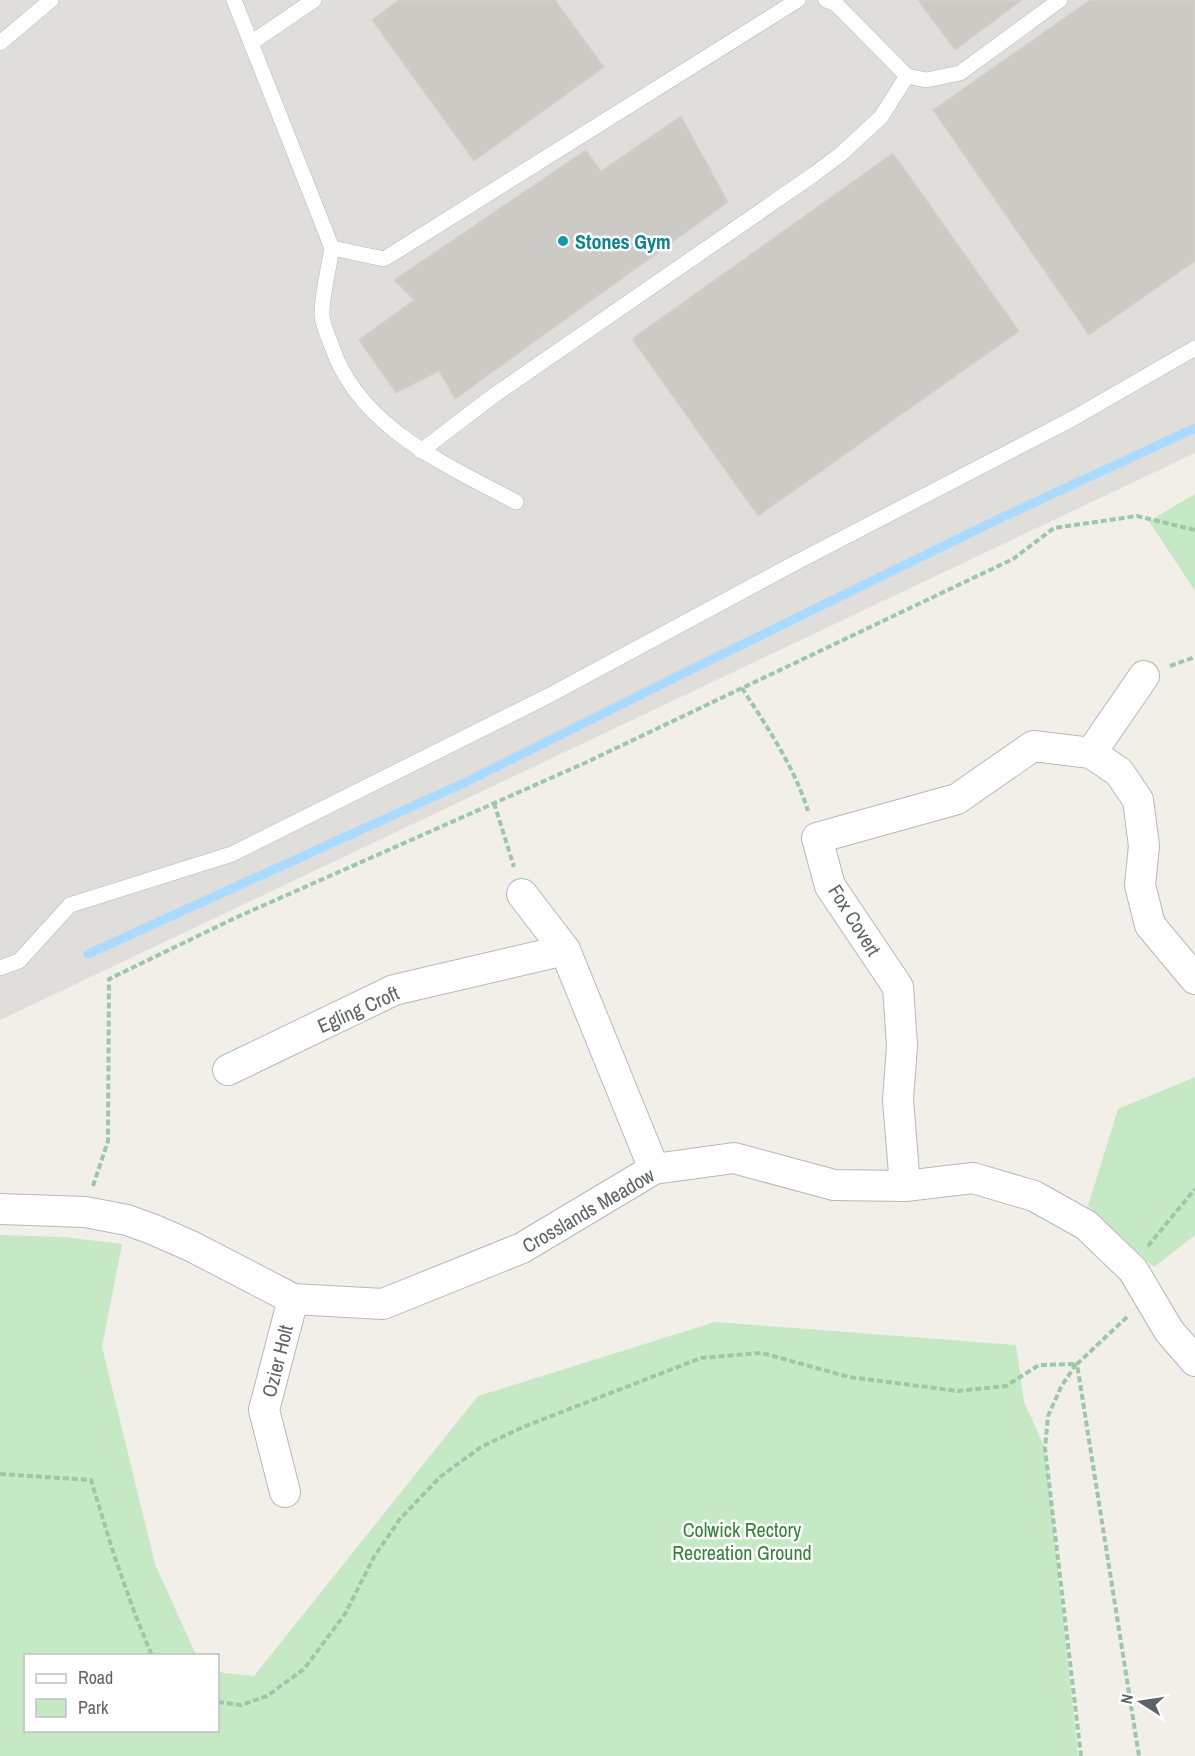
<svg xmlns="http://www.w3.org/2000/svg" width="1195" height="1756" font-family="'Archivo Narrow',sans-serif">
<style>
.industrial{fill:#e0deda}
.green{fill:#c5e8c5}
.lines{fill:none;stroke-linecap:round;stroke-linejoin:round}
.stream{stroke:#aadaff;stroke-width:9}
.building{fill:#cccac5;stroke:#d6d1c6;stroke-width:1.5}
.service-casing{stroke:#b5b8bc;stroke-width:16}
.minor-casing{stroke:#b5b8bc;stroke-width:32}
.path{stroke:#9cc7a9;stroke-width:4;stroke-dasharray:6 3;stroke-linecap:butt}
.service{stroke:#fff;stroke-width:15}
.minor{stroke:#fff;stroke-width:30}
.culture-dot{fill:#0f9aa8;stroke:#fff;stroke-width:2}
.labels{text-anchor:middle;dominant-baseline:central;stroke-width:5;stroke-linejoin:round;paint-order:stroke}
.culture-label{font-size:20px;font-weight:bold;fill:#0d838f;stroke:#fff;text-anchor:start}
.street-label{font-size:20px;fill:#5f6368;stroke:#fff}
.park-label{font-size:20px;fill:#348238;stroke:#fff}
</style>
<rect width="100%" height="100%" fill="#f1efe8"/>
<path class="industrial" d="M0 0H1195V453L0 1020Z"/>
<g class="green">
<path d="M1195 494V591L1149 521Z"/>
<path d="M1195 1077V1235L1154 1267 1088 1206 1118 1109Z"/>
<path d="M0 1235 64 1237 122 1244 102 1347 155 1564 196 1655 26 1656V1730H218V1671L224 1673 254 1676 478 1396 715 1322 1016 1345 1024 1402 1045 1448 1078 1756H0Z"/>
</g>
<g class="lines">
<path class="stream" d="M88 954 466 782 686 672 1007 515 1195 428"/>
</g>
<g class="building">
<path d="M399 0H555L604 67 474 161 372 20Z"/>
<path d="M918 0H1022L955 50Z"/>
<path d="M1090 0H1195V261L1089 335 933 110Z"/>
<path d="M681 116 728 202 455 399 439 371 396 393 359 340 414 300 394 280 586 150 601 171Z"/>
<path d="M893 153 1019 331 758 516 632 339Z"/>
</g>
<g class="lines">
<g class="service-casing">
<g id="service">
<path d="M234 0 332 248 384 259 798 0"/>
<path d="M826 0 836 4 907 76 926 80 960 73 1060 0"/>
<path d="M0 43 51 0"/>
<path d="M251 43 314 0"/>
<path d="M332 248C329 267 321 299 322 316 323 326 329 338 332 347 360 428 445 464 516 502"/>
<path d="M421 451 493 396 813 175 841 154 881 117 907 76"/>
<path d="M0 968 19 961 70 905 232 854 548 696 797 562 1072 419 1195 348"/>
</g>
</g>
<g class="minor-casing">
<g id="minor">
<path d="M1091 753 1144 676"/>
<path d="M522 894 565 950"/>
<path d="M228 1070 394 990 565 950 654 1169"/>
<path d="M905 1186 898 1100 902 1045 898 987 830 886 817 838 957 799 1033 746 1091 753 1119 772 1138 800 1144 846 1140 885 1150 925 1195 979"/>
<path d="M0 1209 85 1212 127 1220 152 1229 191 1246 293 1299 383 1304 522 1248 654 1169 734 1158 834 1185 905 1186 973 1178 1034 1196 1086 1225 1133 1270 1169 1331 1195 1361"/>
<path d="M285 1492 264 1410 293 1299"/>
</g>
</g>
<g class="path">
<path d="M1170 666 1195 657"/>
<path d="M742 688C767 727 794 766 808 811"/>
<path d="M494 803 514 867"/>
<path d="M93 1186 108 1141 109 979 235 918 587 762 1013 559 1054 528 1137 516 1195 530"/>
<path d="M1148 1246 1195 1189"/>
<path d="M1127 1317 1077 1364 1139 1756"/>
<path d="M1076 1364 1061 1387 1048 1416 1045 1448 1081 1756"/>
<path d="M0 1474 91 1480 114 1555 135 1614 152 1656"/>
<path d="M218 1702 241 1705 267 1696 304 1669 345 1614 374 1557 400 1519 440 1477 481 1447 523 1427 701 1358 762 1353 849 1377 958 1391 1006 1386 1039 1365 1077 1364"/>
</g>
<use href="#service" class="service"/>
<use href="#minor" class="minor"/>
</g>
<circle class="culture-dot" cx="563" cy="241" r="6"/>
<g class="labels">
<g class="culture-label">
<text x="575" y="241">Stones Gym</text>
</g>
<g class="street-label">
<text transform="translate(855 920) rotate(58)">Fox Covert</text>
<text transform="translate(358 1009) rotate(-24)">Egling Croft</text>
<text transform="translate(588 1210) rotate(-30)">Crosslands Meadow</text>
<text transform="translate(277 1361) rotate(-76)">Ozier Holt</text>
</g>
<g class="park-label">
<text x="742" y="1529">Colwick Rectory<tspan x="742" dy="23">Recreation Ground</tspan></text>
</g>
</g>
<rect x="24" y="1654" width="195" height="78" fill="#ffffff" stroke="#bfc1c3" stroke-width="1.5"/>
<rect x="36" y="1674" width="30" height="9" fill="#ffffff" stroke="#bfc1c3" stroke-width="1.5"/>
<text x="78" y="1684" font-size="18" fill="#5f6368">Road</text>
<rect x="36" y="1699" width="30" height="18" fill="#c5e8c5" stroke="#bfc1c3" stroke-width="1.5"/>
<text x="78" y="1714" font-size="18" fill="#5f6368">Park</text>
<g transform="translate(1141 1702) rotate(282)" stroke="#ffffff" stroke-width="4.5" paint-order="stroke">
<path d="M0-4.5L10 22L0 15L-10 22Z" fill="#5f6368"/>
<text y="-9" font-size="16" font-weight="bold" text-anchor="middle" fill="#5f6368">N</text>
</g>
</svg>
